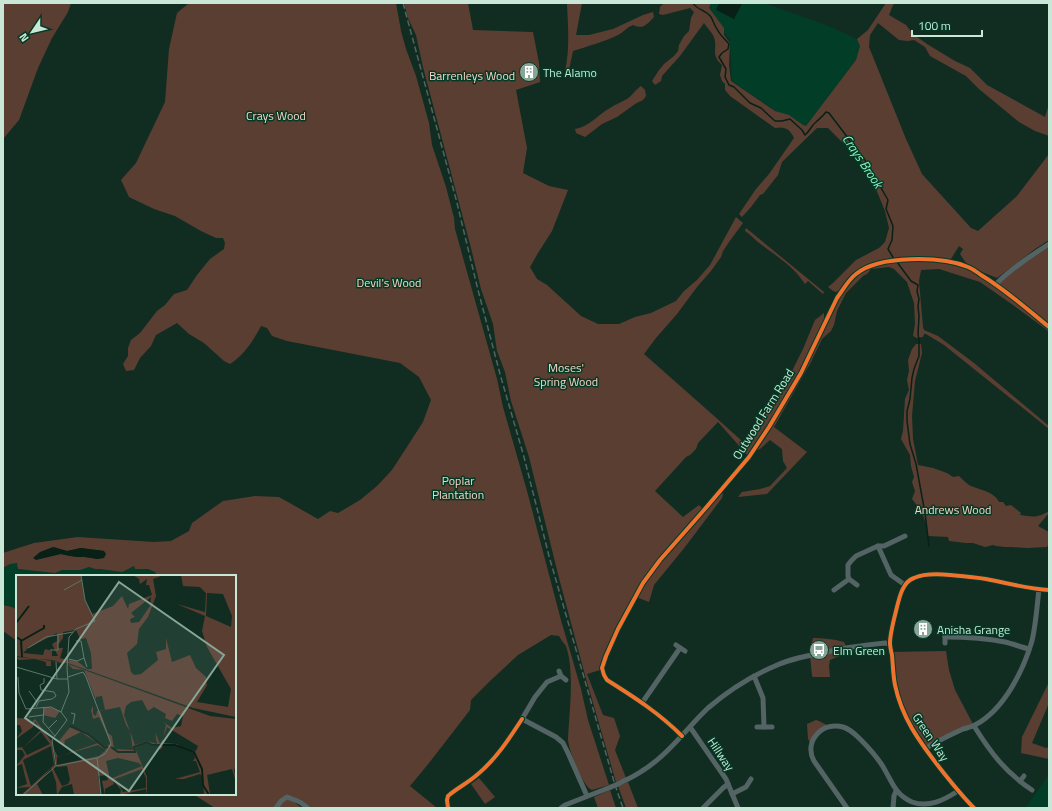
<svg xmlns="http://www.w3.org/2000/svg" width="1052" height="811" font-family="'Titillium Web',sans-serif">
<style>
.built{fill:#023d28}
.green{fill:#5b3e32;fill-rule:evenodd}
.water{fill:#082015}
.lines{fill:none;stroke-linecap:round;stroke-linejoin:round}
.stream{stroke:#082015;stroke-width:1.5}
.minor{stroke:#546363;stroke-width:5}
.rail{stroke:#526460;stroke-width:1.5;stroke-dasharray:6 3;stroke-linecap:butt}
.minor-bridge{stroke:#546363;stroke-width:5}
.cycleway-casing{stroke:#043a25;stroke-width:6}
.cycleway{stroke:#ef722f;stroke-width:4}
.labels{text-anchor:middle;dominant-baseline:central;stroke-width:3;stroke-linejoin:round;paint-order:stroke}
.poi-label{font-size:12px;fill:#c8e7d6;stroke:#043a25;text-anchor:start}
.park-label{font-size:12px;fill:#fcd4c5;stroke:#043a25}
.street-label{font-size:12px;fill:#c8e7d6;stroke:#043a25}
.water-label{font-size:13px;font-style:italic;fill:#8af3c0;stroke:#043a25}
.inset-river{fill:none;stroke:#082015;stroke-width:2}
.inset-road{fill:none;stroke:#5a776a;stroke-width:1}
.view{fill:#88a697;fill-opacity:0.15;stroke:#88a697;stroke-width:2}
.inset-edge{fill:none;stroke:#c8e7d6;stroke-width:2}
</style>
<rect width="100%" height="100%" fill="#112d22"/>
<g class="built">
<path d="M709 3H764L826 25 857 39 860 46 856 60 806 126 799 127 732 81 730 40 706 8Z"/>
<path d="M18 563 19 569 55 573 62 570 89 567 95 569H100L122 572 134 566 135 569H148L155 572 157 576H17V610L12 607 3 605V568L10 564Z"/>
<path d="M1049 774V808H1025L1041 786Z"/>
</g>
<g class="green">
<path d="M3 3H71L68 12 52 38 38 68 19 120 3 139Z"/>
<path d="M189 3H396L401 31 406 49 416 76 429 123 432 145 446 187 454 218 455 229 497 379 503 407 527 491 562 624 563 627 581 689 588 720 609 785 592 790C582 786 569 750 568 740 569 713 575 672 566 646 564 643 561 640 559 636L551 635 518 655 490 681 471 700 470 710 429 763 410 786 437 808H312L300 799 293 801 302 808H215L193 794H235V576H157L155 572 148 569H135L134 566 122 572 100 569H95L89 567 80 570H62L55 573 18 569 17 563 10 564 3 568V553L34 543 78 537 108 539 154 542 171 541 189 531 192 523 223 501 255 496 279 497 318 519 330 511 338 513 360 500 377 486 392 470 423 422 431 400 419 377 400 363 287 341 272 336 267 328 261 326C253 341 244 355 230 364L224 361 204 343 189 334 177 323 156 335 151 346 140 358 134 370 126 371 123 364 128 356V348L131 340 140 333 157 311 165 305 174 294 187 290 197 275 210 259 224 249 225 243 223 238H216L201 231 175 216 154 209 129 197 121 180 136 163 165 102 169 49 177 13ZM53 547 67 551 81 548 104 551 98 559 85 557 69 556 61 554Z"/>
<path d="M404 3H468L473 30 533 32 539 63 540 82 516 90 527 148 523 173 549 186 568 190 552 231 538 253 530 267 537 279 547 285 581 316 598 324H619L635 317 651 313 676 301 684 291 697 280 710 265 736 217 743 223 729 242 723 251 721 257 711 271 697 287 677 314 656 338 644 354 713 415 743 442 757 426 783 389 803 349 815 320 824 313V325L844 287 836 292 833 291 828 287 833 283 856 260 879 248 885 242 889 228 885 211 878 194 866 166 828 128H817L782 162 778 175 763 194 760 195 751 207 742 217 739 214 756 189 769 174 794 138C790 129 785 126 775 128L730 96 725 90V84L722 81 720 75 722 65C710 54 718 50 714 37 712 32 707 28 704 23L680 56 662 76 661 81 655 85 652 81 659 70 664 64 674 56 678 51 679 45 684 36 689 31 691 18 694 12 690 8 663 15 659 14 660 7 664 3H711L709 8 724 28V35L730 43 729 65 731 81 775 111 789 115 803 125 806 126 856 60 860 46 857 39 868 30 886 3H895L893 5 889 15 906 25 913 34 927 44 955 61 970 68 987 85 1045 117 1049 104V136L1035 131 1019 122 979 89 966 76 930 56 925 47 914 40 908 41 899 40 878 23 870 35 869 47 906 139 922 174 971 228 978 231 1017 196 1049 154V240L1035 249 997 278 982 272 966 263 960 254 963 249 959 246 949 262 964 267 996 284 1049 244V332L1043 327 1013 305 980 282 939 269 921 270 919 281 923 327 924 330 938 336 974 363 1049 426V429L944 345 926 334H924L923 337 917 338 913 336 915 324 914 303 907 282 894 269 889 267 871 269 867 274 863 276 846 293 837 311 834 325 831 331 822 339 811 362 774 427 807 452 767 494 738 497 742 492 760 489 770 486 787 468 783 461 782 449 770 440 760 449 754 451 749 457 718 422 698 443 696 449 690 455 686 457 655 491 683 517 699 505 704 510 722 493 723 494 722 498 685 547 654 585 649 602 636 597V594L615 629 600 670 587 674 603 715 614 718 620 736 615 750 626 778 616 782 585 675 559 578 529 457 511 401 505 372 497 351 493 324 481 289 471 248 423 67 416 35 408 18Z"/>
<path d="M566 3H582L576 35H589L613 29 643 15 653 12 654 17C647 24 644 30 633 25 627 27 624 32 618 35 604 42 588 46 573 51L568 75 565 71C570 49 568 26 567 4Z"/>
<path d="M641 86 645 90 646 96 643 100 635 104 617 117 602 124 585 137 576 133 575 129C589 127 599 114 610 108 616 104 622 102 627 99 633 95 635 90 641 86Z"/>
<path d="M746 228 824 292 823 294 808 281 805 284C793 266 779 258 762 245 756 241 751 235 745 231Z"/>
<path d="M916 344H921L922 353 915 381 912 416 913 439 918 465 933 468 947 473 953 477 959 476C962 479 965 482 969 485 979 490 994 491 999 502H1003L1006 506 1011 505 1021 513 1020 515C1033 517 1038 518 1049 511V513L1038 526 1049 532V543L1047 547 1027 548 1012 547H1005L996 546 993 545 985 547 973 543H966L949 541 948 537 928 536C926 519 923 513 912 499L915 491 912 482 914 477 911 466 910 455 901 439 903 431 905 399 909 390 907 380 909 371 908 360 912 349Z"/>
<path d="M3 605 12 607 17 610V641L3 631Z"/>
<path d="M813 638C824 638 833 639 844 642L847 648 848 654 837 657 830 660 829 666 830 677H813L812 676 810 655H812L811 647Z"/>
<path d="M946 651 949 670 955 690 974 726 925 749 898 698 891 652Z"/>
<path d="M1049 682V703L1032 743 1046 748 1049 747V759L1021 753 1022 737Z"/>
<path d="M816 720 819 721 831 727 825 728 811 744 808 739 807 724Z"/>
<path d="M479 778 495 797 485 804 471 784Z"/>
<path d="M628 782 638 808H626L618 786Z"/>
<path d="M610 790 616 808H598L594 797Z"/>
</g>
<g class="water">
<path d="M719 3H740L742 4 734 19 716 10Z"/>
<path d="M53 547 67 551 81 548 104 551 106 554 104 558 98 559 85 557H76L61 554 36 560 33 558 40 552Z"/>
</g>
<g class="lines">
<g class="stream">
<path d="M693 3C697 10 706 10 711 17 713 20 714 25 717 29 719 34 725 39 729 44L728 49 722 53 719 57 726 69 725 77 729 85 734 87 750 103 761 108 775 121H782L790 119 802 130 805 135C810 131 811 126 816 122 819 119 823 116 826 112L829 113 845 134 854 147 865 160 888 200 886 209 893 226 892 240 888 249 894 259"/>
<path d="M897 262 911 281 918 285 917 291 919 299 918 306 919 316 918 334 919 340V356L914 369 912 378 910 399 907 411V421L910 444 916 464 925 513 929 546"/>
</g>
<g class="minor">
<path d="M996 284C1012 268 1030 256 1049 244"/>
<path d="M878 546 891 575 905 585"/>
<path d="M857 585 849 579 848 576V565L851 561 856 556 878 546H884L905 536"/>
<path d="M834 590 849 579"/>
<path d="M945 637C965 637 985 638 1005 642 1013 644 1021 647 1029 649"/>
<path d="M945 643V632"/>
<path d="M676 645 685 651"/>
<path d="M559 671 561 676 547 682 535 697 522 719 556 737 563 743 568 753 587 796"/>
<path d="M561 676 566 680"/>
<path d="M754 676 763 698 764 727"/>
<path d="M642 703 680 648"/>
<path d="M974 726C991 753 1005 772 1032 790"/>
<path d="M690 727 726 779 738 808"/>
<path d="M757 727H772"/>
<path d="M682 736C659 713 634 697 607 680L604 675 602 668 606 656 618 629 643 583 660 560 704 510 749 457 769 427 801 373 837 298C843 290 848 280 856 274 879 255 941 256 968 267 973 269 977 272 981 275 1006 290 1027 309 1049 327"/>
<path d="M925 749C937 741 950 735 963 729 967 728 971 727 975 725 1004 710 1023 671 1032 641 1036 624 1037 606 1039 589"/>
<path d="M1020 781 1024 776"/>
<path d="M618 784C626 780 635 776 642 771 668 755 686 729 708 708 728 691 751 676 775 666 790 659 806 656 822 653 843 648 864 645 885 643L890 644"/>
<path d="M732 794 746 787 751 779"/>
<path d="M276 808 281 801 287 797 300 802 308 808"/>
<path d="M448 808 447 800 448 796C457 788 468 783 478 774 496 759 509 739 522 719"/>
<path d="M561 808 565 805 611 787"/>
<path d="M703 808 723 788 728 784"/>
<path d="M847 808 814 761C803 741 823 721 843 727 850 729 856 735 860 739 868 747 876 756 882 765 892 781 894 794 912 802 929 808 944 800 958 791"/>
<path d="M893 808 894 796 896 791"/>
<path d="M974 808C961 795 950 781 939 767 919 741 902 718 895 685 893 675 893 665 892 655 891 651 890 647 890 643 890 634 894 619 896 611 899 599 902 582 914 578 925 573 939 574 950 575 962 576 975 577 986 579 1007 583 1028 589 1049 590"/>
</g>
<path class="rail" d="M403 3 456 199 478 290 500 374 524 457 549 556 615 785 623 808"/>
<path class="minor-bridge" d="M611 787 618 784"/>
<g class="cycleway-casing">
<g id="cycleway">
<path d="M682 736C659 713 634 697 607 680L604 675 602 668 606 656 618 629 643 583 660 560 704 510 749 457 769 427 801 373 837 298C843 290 848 280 856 274 879 255 941 256 968 267 973 269 977 272 981 275 1006 290 1027 309 1049 327"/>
<path d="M448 808 447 800 448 796C457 788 468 783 478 774 496 759 509 739 522 719"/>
<path d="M974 808C961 795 950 781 939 767 919 741 902 718 895 685 893 675 893 665 892 655 891 651 890 647 890 643 890 634 894 619 896 611 899 599 902 582 914 578 925 573 939 574 950 575 962 576 975 577 986 579 1007 583 1028 589 1049 590"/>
</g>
</g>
<use href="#cycleway" class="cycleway"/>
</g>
<defs>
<g id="building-disc" transform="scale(1)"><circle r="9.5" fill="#88a697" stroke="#043a25"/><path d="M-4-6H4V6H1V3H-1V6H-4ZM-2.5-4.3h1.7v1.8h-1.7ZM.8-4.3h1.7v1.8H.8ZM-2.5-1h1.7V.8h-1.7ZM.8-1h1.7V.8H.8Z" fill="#fff"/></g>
<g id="bus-disc" transform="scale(1)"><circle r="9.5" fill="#88a697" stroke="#043a25"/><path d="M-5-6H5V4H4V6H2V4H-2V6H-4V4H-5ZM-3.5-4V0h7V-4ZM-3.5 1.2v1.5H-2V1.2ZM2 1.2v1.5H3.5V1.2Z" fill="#fff"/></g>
</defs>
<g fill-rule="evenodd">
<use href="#building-disc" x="529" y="72"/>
<use href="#building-disc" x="923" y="629"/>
<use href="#bus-disc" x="819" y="650"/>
</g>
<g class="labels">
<g class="poi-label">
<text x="543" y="72">The Alamo</text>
<text x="937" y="629">Anisha Grange</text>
<text x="833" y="650">Elm Green</text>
</g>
<g class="park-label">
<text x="472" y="75">Barrenleys Wood</text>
<text x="276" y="115">Crays Wood</text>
<text x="389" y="282">Devil's Wood</text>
<text x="566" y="367">Moses'<tspan x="566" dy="14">Spring Wood</tspan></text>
<text x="458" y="480">Poplar<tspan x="458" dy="14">Plantation</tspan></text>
<text x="953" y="509">Andrews Wood</text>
</g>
<g class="street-label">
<text transform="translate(763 414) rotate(-58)">Outwood Farm Road</text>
<text transform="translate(931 737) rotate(56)">Green Way</text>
<text transform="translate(721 754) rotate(56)">Hillway</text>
</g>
<g class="water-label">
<text transform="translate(863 161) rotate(56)">Crays Brook</text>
</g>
</g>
<g transform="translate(16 575)">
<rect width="220" height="220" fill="#112d22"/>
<path d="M0 0H65L69 25 76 39 97 31 106 21 112 34 113 29 136 20 133 10H130L131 4 124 9 123 4 117 0H148L137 4 140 21 132 42 123 54 121 69 111 78 115 97 118 100 125 99 142 85 140 77 150 74V63L156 87 174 80 180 93 190 102 191 110 181 127 212 132 215 114 191 72 186 56 189 41 161 29 189 37 190 18 184 12 167 11 165 0H220V142L177 133 52 88 53 85 61 86 71 94H76L75 78 70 63 64 64 60 55 47 57V63L42 70V73H47L44 83 52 85 51 88 0 81ZM191 18 207 19 216 41 215 52 190 41ZM135 22 134 31 123 47 115 48 114 44 119 42 115 38ZM41 58V66L36 69 42 81H36V76L29 74 27 80 7 78 12 73ZM0 82 23 84 36 85 51 89 35 86V91H30V87L19 84 3 85ZM52 89 194 141 220 144V193L218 194 220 207 216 194 191 200 194 219 188 220 187 202 184 199 168 204H159L184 197 180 186H177L179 183 178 178 160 171 148 170 144 175 143 171 131 167 119 173 131 202V220L130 214 104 220 105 215 97 205 98 209 89 214V220L86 206 92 205 91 200 82 201 85 220H58L56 209 46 212 41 220 40 207 35 193 21 209 27 220H5L14 212 0 213 11 209 6 189 0 191 9 180 6 175H0V173L6 172 11 180 34 169 25 157 8 172 25 155 19 146 17 152 0 164 6 156 4 150H0L1 143 13 144 15 148 19 144 36 167 39 191 37 193 46 211 52 209 54 205 51 191 41 192 38 174 42 182 82 168 90 172 95 168 83 142 77 144 75 135 77 131V139L80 141 81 136 89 135 86 121 80 122V125L68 95 57 94ZM126 125 132 136 138 132 150 139 149 143 156 146 161 139 167 141 165 151 156 153 147 147 150 150 147 163 151 152 182 171 180 176 168 174 161 169 147 168V164L144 169 139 157 141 169 131 166 119 170 114 156 117 175 98 174 96 161 92 158 84 136 104 132 110 150 114 156 108 140 110 131 115 127ZM82 170 90 175 83 181 41 190V182ZM35 171 38 190 15 211 7 185ZM102 183 123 188 126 191 94 204 90 186ZM126 194 130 203V213L107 217 99 204ZM28 132H33L44 136 39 143 27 140ZM55 151 70 157 81 168 65 157 49 165 48 170 43 166Z" fill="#5b3e32" fill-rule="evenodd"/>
<path class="inset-river" d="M0 48 13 31M0 62 5 65 6 82M5 66 28 53V50M54 151 72 159 89 173 92 172M95 172 102 177H119L118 172 131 167 136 170H159L178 177 186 194 187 210 193 220"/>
<path class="inset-road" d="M48 15 66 5M60 66H65L68 83M12 73 30 62 57 57M34 75H42V59M53 84 61 86 68 83 71 92M40 87 41 104M0 92 41 104H52M2 102 3 118 10 134 35 132 45 137 51 145 36 165 40 191 7 220M13 116 21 127M20 132 23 126 36 124 40 121 38 117 25 115 24 110 28 108V103M28 132 27 147 39 161M45 137 53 117 51 94 53 62 60 54 79 46 69 25 65 0M55 138 59 139 57 149M13 142 27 140M32 154 41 145M81 183 85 220M40 191 81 183 89 179 95 169 70 102 67 97 52 102"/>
<path class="view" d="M103 7 208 80 113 216 9 143Z"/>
<rect width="220" height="220" class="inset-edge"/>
</g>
<rect width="1052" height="811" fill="none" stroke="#c8e7d6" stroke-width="8"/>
<g transform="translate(32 32) rotate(235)" stroke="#043a25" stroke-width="3" paint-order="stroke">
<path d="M0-3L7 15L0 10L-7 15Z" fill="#c8e7d6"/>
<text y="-6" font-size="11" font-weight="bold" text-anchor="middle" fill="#c8e7d6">N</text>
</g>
<path d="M912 30v6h70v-6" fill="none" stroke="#c8e7d6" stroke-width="2"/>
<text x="918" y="30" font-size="12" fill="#c8e7d6" stroke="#043a25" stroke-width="3" paint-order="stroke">100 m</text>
</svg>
